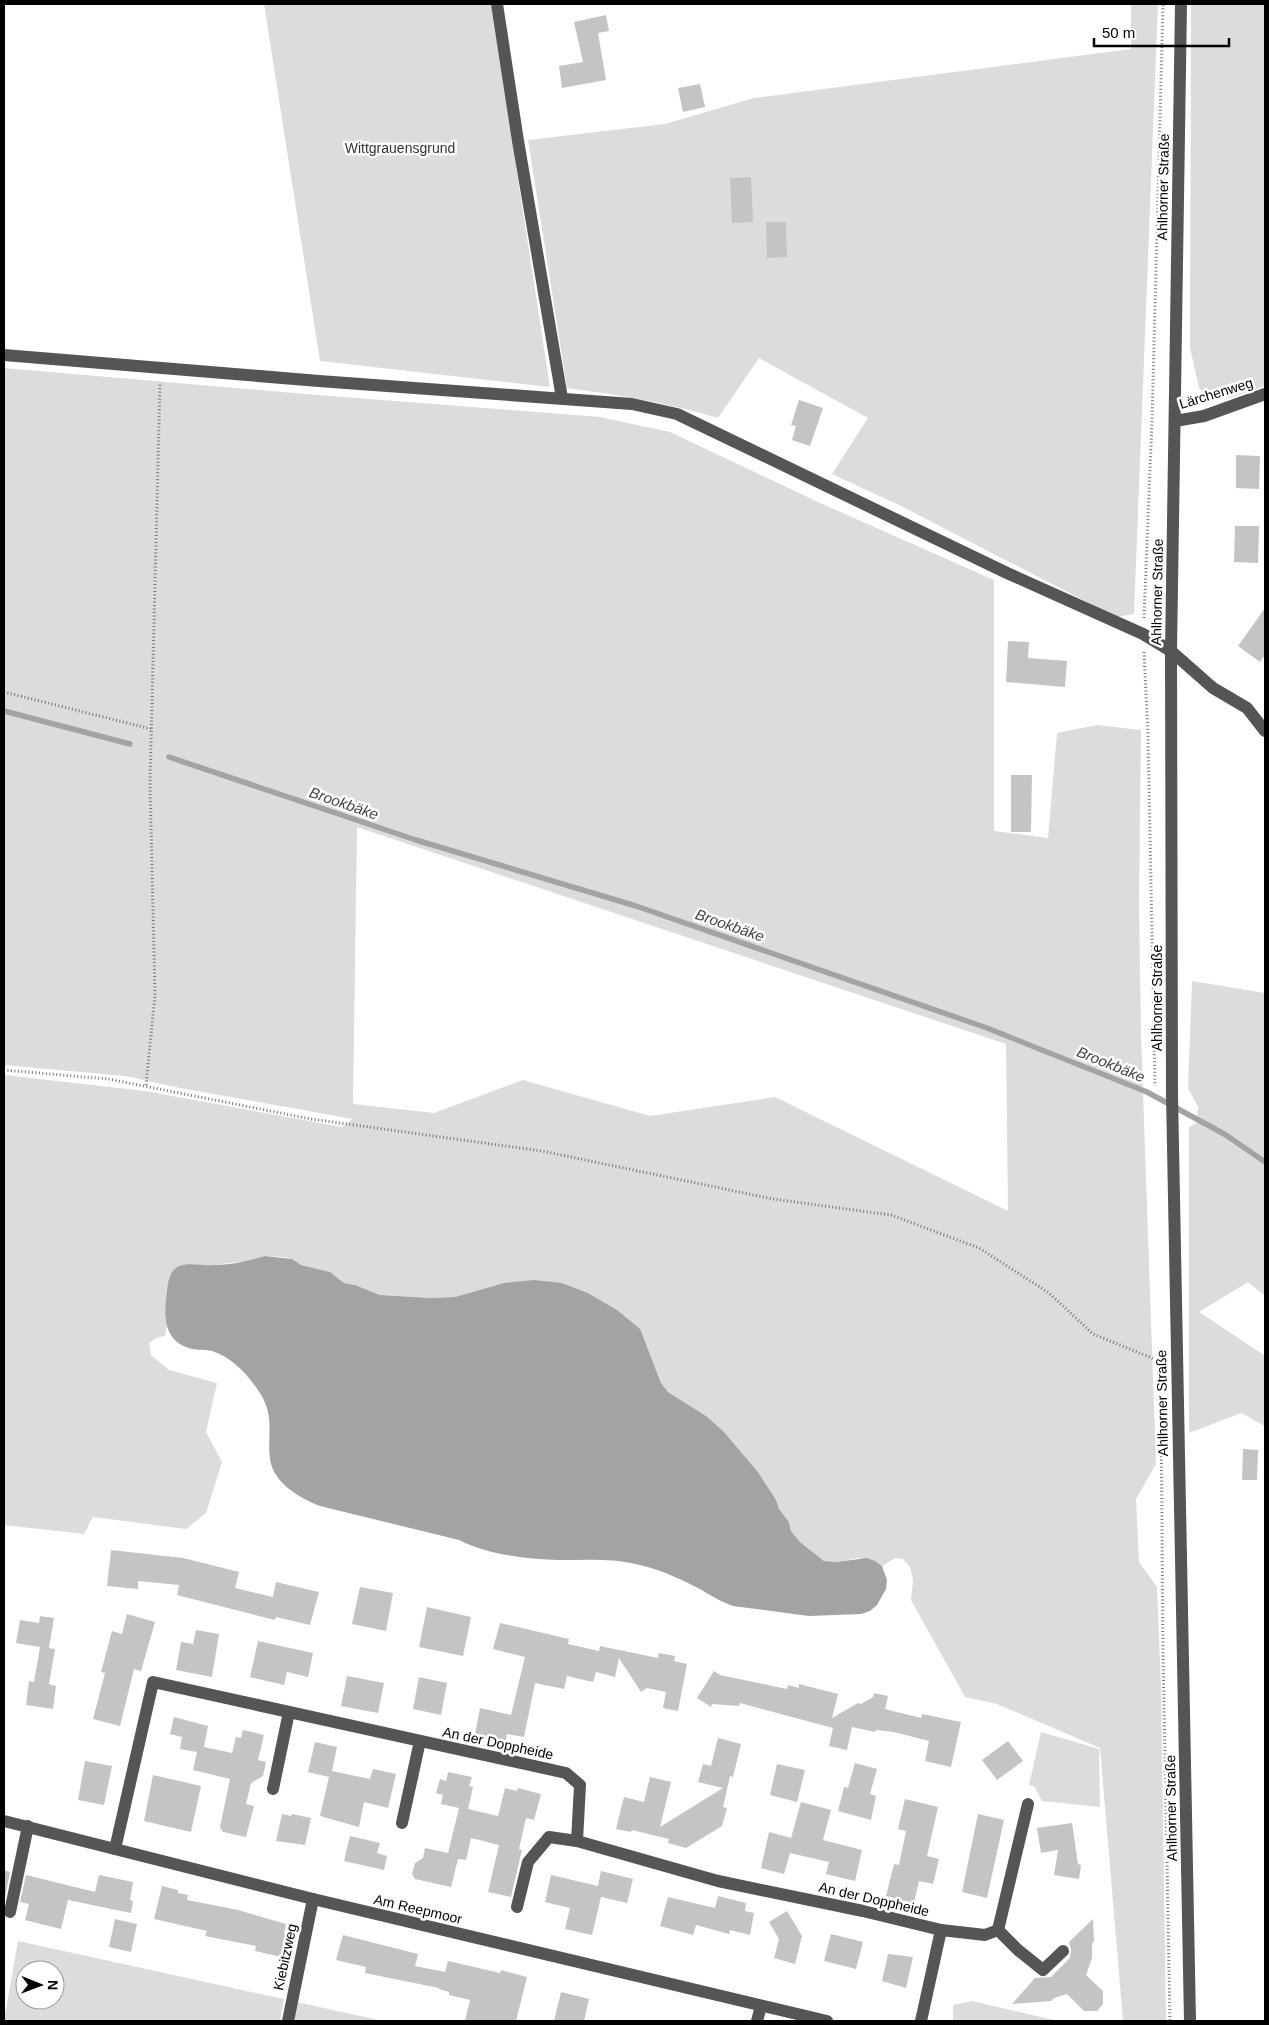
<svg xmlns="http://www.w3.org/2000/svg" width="1269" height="2025" font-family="Arial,sans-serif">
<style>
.green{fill:#dcdcdc;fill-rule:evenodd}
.water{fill:#a3a3a3}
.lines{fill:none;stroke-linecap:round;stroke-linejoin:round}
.stream{stroke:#a3a3a3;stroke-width:5.5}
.building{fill:#c4c4c4}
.path{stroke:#777;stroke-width:3;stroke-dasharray:1 2.5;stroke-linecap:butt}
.minor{stroke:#555;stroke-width:12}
.labels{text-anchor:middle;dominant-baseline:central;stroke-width:5;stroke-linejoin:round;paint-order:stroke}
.park-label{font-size:14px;fill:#333;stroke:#fff}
.street-label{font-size:14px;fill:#000;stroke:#fff}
.water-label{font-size:15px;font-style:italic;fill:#444;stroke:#fff}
</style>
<rect width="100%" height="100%" fill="#fff"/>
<g class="green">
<path d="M264 4H491L550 387 320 361Z"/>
<path d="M1131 4H1158L1134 614 1116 617 901 506 832 474 868 418 759 358 718 418C668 403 619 395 567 388L528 140 665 124 754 98 1131 49Z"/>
<path d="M1191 4H1265V386L1230 398H1209L1199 388 1190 348Z"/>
<path d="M4 368 318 395 600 417 670 432 820 503 994 580V831L1048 838 1057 733 1097 725 1141 730 1139 905 1141 1035 1156 1464 1136 1499 1139 1562 1157 1587 1161 1686 1166 2021H1123L1100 1748 997 1704 965 1697 911 1600 913 1580 910 1567 903 1559 895 1558 882 1566 875 1561 858 1558 836 1562 824 1561 800 1542 791 1531 789 1522 779 1509 776 1500 758 1472 723 1432 706 1416 668 1392 661 1383 647 1349 617 1310 588 1293 562 1283H504L455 1297 431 1298 380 1295 355 1285 344 1283 330 1272 301 1265 292 1259 284 1257 265 1256 247 1261 212 1265H192L167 1294V1326L165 1336 156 1338 149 1343 151 1355 169 1370 217 1383 206 1432 222 1462 206 1513 186 1529 93 1517 84 1534 4 1525V1075L145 1091 342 1127 353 1119 180 1088 125 1076 4 1065ZM357 827 1006 1044 1008 1211 775 1097 650 1116 523 1080 434 1113 353 1104Z"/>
<path d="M1192 981 1265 993V1296L1248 1282 1199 1312 1265 1356V1426L1241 1413 1189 1433V1127L1198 1122V1107L1188 1088Z"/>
<path d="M1041 1732 1099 1749 1100 1807 1042 1801 1034 1786 1029 1785Z"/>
<path d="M18 1941 284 1999 280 2021H4ZM25 1970H55V2000H25Z"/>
<path d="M972 2001 1058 2021H953V2005Z"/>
<path d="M296 2002 384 2021H294Z"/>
</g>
<path class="water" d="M265 1256 292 1259 301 1265 330 1272 344 1283 355 1285 380 1295 431 1298 455 1297 504 1283 534 1280 562 1283 588 1293 617 1310 640 1329 661 1383 668 1392 706 1416 723 1431 758 1472 776 1500 779 1509 789 1522 791 1531 800 1542 824 1561 836 1562 867 1558 875 1561 882 1566 887 1580 886 1589 877 1605 870 1611 861 1614 809 1616 733 1606C719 1601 709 1594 696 1587 676 1577 657 1568 635 1564 611 1558 584 1560 559 1560 527 1559 488 1555 459 1540L320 1506C300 1498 273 1483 270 1459 267 1433 275 1417 260 1393 249 1376 232 1357 212 1351 204 1349 195 1351 186 1347 163 1338 164 1314 167 1292 168 1283 169 1271 179 1266 189 1262 203 1266 213 1265 231 1265 248 1261 265 1256Z"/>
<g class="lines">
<g class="stream">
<path d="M4 711 130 744"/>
<path d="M169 757 416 840 636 906 987 1028 1147 1092 1226 1135 1265 1162"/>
</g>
</g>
<g class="building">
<path d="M606 15 609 31 598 33 606 80 562 88 559 66 583 62 574 22Z"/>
<path d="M700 84 705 107 683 112 678 88Z"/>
<path d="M751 177 753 222 732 223 730 178Z"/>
<path d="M766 222H786L787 257 767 258Z"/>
<path d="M799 400 823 408 810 446 792 440 796 426 791 425Z"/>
<path d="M1236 455 1260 456 1259 489 1236 488Z"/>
<path d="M1235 526H1259L1258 563 1234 562Z"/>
<path d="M1265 608V655L1260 662 1238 646Z"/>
<path d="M1008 641 1029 642 1028 658 1067 661 1065 687 1006 682Z"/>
<path d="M1011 775H1032L1031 832H1011Z"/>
<path d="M1243 1449 1258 1450 1257 1480H1242Z"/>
<path d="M111 1550 183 1558 239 1572 235 1588 273 1597 276 1582 319 1592 310 1625 276 1617 275 1620 177 1595 179 1585 138 1581V1589L107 1586Z"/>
<path d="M360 1587 393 1593 386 1631 352 1624Z"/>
<path d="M427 1607 471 1617 463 1656 419 1647Z"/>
<path d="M127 1614 155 1622 141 1671 134 1669 120 1726 93 1719 105 1673 101 1672 112 1631 122 1634Z"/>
<path d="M40 1616 54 1618 49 1648 55 1649 49 1684 56 1686 53 1709 26 1705 29 1681 34 1682 40 1647 16 1643 20 1620 39 1623Z"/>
<path d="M500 1623 569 1639 568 1644 599 1651 600 1646 658 1658 659 1653 675 1656 674 1661 687 1664 678 1711 663 1708 666 1692 647 1688 641 1692 619 1658 615 1677 596 1672 593 1682 567 1676 564 1689 535 1683 524 1737 507 1734 506 1741 475 1734 480 1708 511 1715 525 1657 493 1649Z"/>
<path d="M196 1630 219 1634 212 1677 176 1670 181 1642 193 1644Z"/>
<path d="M258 1641 313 1653 308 1677 287 1672 284 1685 250 1677Z"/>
<path d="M714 1671 720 1675 787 1689 788 1685 799 1688V1684L838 1694 832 1718 858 1703 861 1704 873 1697 874 1693 888 1696 885 1709 921 1718 922 1714 961 1722 951 1767 925 1761 929 1741 894 1732 876 1730 875 1732 852 1727 847 1750 829 1746 833 1728 740 1703 739 1706 712 1704 711 1707 697 1698Z"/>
<path d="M347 1676 384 1683 378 1713 341 1706Z"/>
<path d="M419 1677 447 1683 441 1715 413 1709Z"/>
<path d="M174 1717 208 1726 204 1747 232 1753 236 1737 241 1738 243 1730 264 1735 258 1760 266 1762 263 1776 251 1783 246 1804 254 1806 246 1837 223 1832 220 1827 230 1779 193 1770 197 1752 180 1749 182 1737 170 1734Z"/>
<path d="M718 1738 741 1744 733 1777 730 1776 723 1807 727 1808 722 1826 686 1848 668 1843 669 1839 632 1830 631 1832 616 1829 624 1797 644 1802 650 1777 671 1782 660 1827 723 1788 698 1782 703 1764 711 1766Z"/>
<path d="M1008 1741 1023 1761 997 1780 982 1760Z"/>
<path d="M315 1742 337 1747 332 1771 370 1779 373 1769 396 1774 388 1808 364 1802 359 1827 320 1816 329 1777 308 1772Z"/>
<path d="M85 1761 112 1766 104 1805 78 1800Z"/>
<path d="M855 1763 877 1769 870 1794 876 1796 871 1820 838 1811 844 1787 848 1788Z"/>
<path d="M777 1764 805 1770 797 1802 770 1795Z"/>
<path d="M448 1772 472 1777 469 1786 473 1787 468 1809 498 1816 505 1788 517 1791 518 1788 541 1794 534 1820 526 1818 519 1849 522 1850 511 1897 488 1892 499 1845 471 1838 466 1860 458 1859 451 1887 415 1879 412 1874 415 1863 423 1858 425 1848 448 1853 459 1808 441 1804 443 1795 436 1793 440 1779 446 1781Z"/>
<path d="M153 1775 201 1786 191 1832 144 1821Z"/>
<path d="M905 1799 938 1807 927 1856 939 1859 933 1884 919 1881 914 1903 886 1896 894 1864 899 1865 906 1831 898 1829Z"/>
<path d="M801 1802 831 1810 823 1840 862 1850 855 1881 826 1874 829 1862 790 1853 784 1874 761 1868 769 1832 791 1838Z"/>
<path d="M282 1814 291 1816 292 1814 311 1818 305 1845 276 1841Z"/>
<path d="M978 1814 1004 1820 987 1898 962 1892Z"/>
<path d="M1072 1823 1078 1864 1081 1865 1079 1879 1054 1875 1058 1850 1041 1853 1037 1828Z"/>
<path d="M350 1836 380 1843 377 1853 387 1856 384 1870 344 1861Z"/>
<path d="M4 1870 10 1872 5 1898H4Z"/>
<path d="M601 1871 633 1879 627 1903 601 1897 592 1935 565 1929 570 1908 545 1902 551 1875 598 1886Z"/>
<path d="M26 1875 95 1892 99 1875 133 1882 130 1900 133 1901 131 1913 68 1900 61 1929 25 1920 29 1904 20 1902Z"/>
<path d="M162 1886 178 1890V1893L188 1895 187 1900 238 1910 286 1924 284 1934 295 1937 290 1959 255 1951 256 1946 205 1936 207 1931 154 1919Z"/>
<path d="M718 1896 746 1903 745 1911 754 1913 750 1935 730 1930 729 1934 696 1925 693 1935 660 1926 668 1897 715 1908Z"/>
<path d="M787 1911 802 1936 795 1964 774 1958 779 1939 769 1922Z"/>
<path d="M115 1919 137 1924 131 1952 109 1947Z"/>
<path d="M1093 1919 1094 1941 1092 1944V1958L1086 1975 1103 1991V2004L1097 2011H1084L1067 1994 1054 1998 1051 2001 1012 2004 1035 1978 1051 1977 1070 1958 1071 1950 1069 1942Z"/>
<path d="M831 1934 863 1942 856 1969 824 1961Z"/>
<path d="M343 1935 418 1954 415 1966 445 1972 448 1961 500 1973 501 1970 527 1977 516 2021H465L470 2000 449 1995V1992L439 1989V1988L365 1973 366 1967 336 1960Z"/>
<path d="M888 1954 913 1957 906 1988 882 1981Z"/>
<path d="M561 1992 589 1999 584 2021H554Z"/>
</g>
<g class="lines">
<g class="path">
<path d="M1144 618 1152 421 1163 4"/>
<path d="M1144 652 1148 733 1155 1086"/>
<path d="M4 692 151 729"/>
<path d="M4 1070 108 1079 311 1119 542 1151 773 1199 891 1215 979 1248 1049 1293 1093 1334 1164 1363"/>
<path d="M146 1085 155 995 150 784 160 382"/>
<path d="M1161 1407 1163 1650 1170 2021"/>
</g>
<g class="minor">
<path d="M497 4 518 141 562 398"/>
<path d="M1181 4 1171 651 1172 1095 1190 2021"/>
<path d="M4 355 319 381 632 404 677 414 1007 573 1143 634 1171 651 1213 688 1247 708 1265 731"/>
<path d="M1175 421 1204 416 1265 394"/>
<path d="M273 1789 289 1712"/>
<path d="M4 1821 313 1899 827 2021"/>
<path d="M402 1823 420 1741"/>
<path d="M115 1849 153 1682 566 1773 580 1785 577 1841 718 1881 863 1911 941 1930 985 1935 998 1930"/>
<path d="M517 1907 528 1862 549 1837 577 1841"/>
<path d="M10 1912 28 1826"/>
<path d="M998 1930 1028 1804"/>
<path d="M998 1930 1018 1950 1043 1970 1063 1951"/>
<path d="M288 2021 313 1899"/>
<path d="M757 2021 761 2006"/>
<path d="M921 2021 941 1930"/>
</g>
</g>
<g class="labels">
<g class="park-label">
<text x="400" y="148">Wittgrauensgrund</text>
</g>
<g class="street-label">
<text transform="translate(1163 187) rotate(-89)">Ahlhorner Straße</text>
<text transform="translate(1216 393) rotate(-17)">Lärchenweg</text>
<text transform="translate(1157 592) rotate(-89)">Ahlhorner Straße</text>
<text transform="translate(1157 998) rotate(-90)">Ahlhorner Straße</text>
<text transform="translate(1162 1403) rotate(-91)">Ahlhorner Straße</text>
<text transform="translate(498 1743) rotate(12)">An der Doppheide</text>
<text transform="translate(1171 1808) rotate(-91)">Ahlhorner Straße</text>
<text transform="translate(874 1899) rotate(13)">An der Doppheide</text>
<text transform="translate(418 1909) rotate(13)">Am Reepmoor</text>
<text transform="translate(285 1957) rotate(-78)">Kiebitzweg</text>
</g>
<g class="water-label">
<text transform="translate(344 803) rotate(19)">Brookbäke</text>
<text transform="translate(730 925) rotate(19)">Brookbäke</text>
<text transform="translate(1111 1064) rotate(22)">Brookbäke</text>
</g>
</g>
<rect width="1269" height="2025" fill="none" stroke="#000000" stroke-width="10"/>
<g transform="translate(40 1985) rotate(91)"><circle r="24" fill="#ffffff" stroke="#999999"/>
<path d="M0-4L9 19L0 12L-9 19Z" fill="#000000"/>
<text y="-8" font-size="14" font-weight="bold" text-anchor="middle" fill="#000000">N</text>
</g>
<path d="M1094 38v8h135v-8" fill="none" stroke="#000000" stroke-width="2.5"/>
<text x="1102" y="38" font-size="15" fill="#000000" stroke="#ffffff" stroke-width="4" paint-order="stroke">50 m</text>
</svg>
